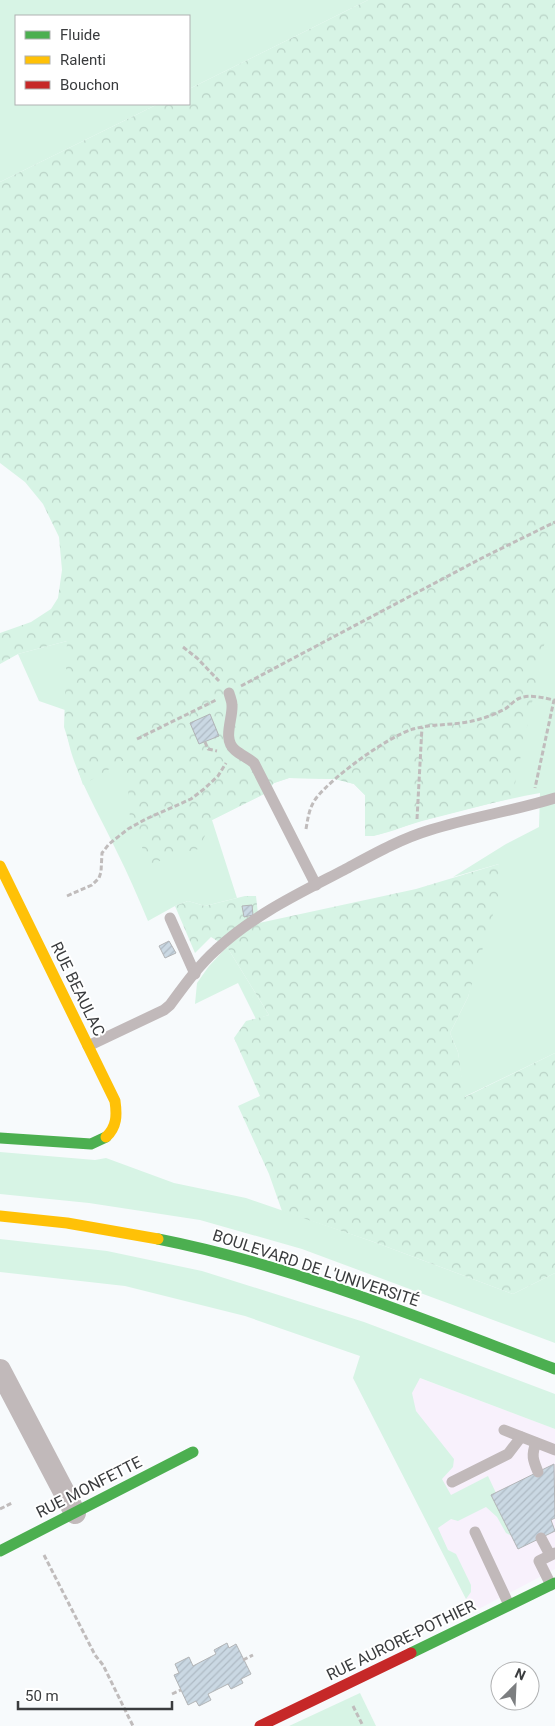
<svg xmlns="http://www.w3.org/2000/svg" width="555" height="1726" font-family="Roboto,sans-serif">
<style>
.commercial{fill:#f8f1fc}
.grass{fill:#d7f4e5}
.forest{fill:url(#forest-crowns)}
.building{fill:url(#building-hatch);stroke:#b2b4b6}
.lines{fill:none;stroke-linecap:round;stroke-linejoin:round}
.path{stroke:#c0bcbc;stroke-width:3;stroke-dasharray:5 2.5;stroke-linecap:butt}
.lane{stroke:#c1b9ba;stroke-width:11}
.street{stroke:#c1b9ba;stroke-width:22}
.fast{stroke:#4caf50;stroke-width:11}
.slow{stroke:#ffc107;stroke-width:11}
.jam{stroke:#c62828;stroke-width:11}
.labels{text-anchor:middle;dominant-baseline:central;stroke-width:4;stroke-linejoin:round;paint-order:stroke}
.street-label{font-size:16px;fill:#3a3c3e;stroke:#fff}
</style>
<defs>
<pattern id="forest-crowns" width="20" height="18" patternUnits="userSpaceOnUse" patternTransform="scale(1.25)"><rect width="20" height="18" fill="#d7f4e5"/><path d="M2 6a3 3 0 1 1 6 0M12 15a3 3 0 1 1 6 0" fill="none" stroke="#b9d2c6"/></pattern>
<pattern id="building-hatch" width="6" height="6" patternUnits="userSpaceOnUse" patternTransform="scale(1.25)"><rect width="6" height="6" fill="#cad8e3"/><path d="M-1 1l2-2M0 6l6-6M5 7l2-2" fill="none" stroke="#aebac4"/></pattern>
</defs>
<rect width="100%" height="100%" fill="#f7fafc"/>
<path class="commercial" d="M361 1356 555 1429V1569L473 1612 353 1378Z"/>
<g class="grass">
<path d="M0 0H368L189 89V16H16V104H158L0 182Z"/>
<path d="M555 381V1053L464 1097 458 1052 450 1033 468 997 499 864 453 877 506 844 539 827 540 793C501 800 463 810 424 820 405 825 385 836 365 836V795L354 784 335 779 289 778 274 783 264 794 212 820 237 898 205 906 188 901 175 906 148 921C138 897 128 874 116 850 97 809 63 757 65 710L39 701 18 654 67 641Z"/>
<path d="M227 947 269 1015 256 1019 238 983 195 1004 197 983 209 966Z"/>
<path d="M0 1152 95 1160 106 1158 174 1183 246 1198 371 1241 513 1294 555 1273V1343L302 1249 200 1220 89 1203 0 1194Z"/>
<path d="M0 1239 107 1251 202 1271 364 1322 555 1394V1429L420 1378 412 1393 416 1411 454 1459 453 1467 442 1479 451 1495 488 1476 496 1493 492 1495 512 1536 506 1533 497 1517 486 1507 458 1521 451 1519 438 1528 448 1550 456 1554 471 1585V1592L466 1599 353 1378 360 1356 245 1316 125 1286 0 1272Z"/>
<path d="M360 1693 376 1726H289Z"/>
</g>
<g class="forest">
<path d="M368 0H555V593L512 798 422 821 374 836H365V795L354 784 335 779 289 778 274 783 264 794 212 820 199 849 171 855 150 866 130 819 126 759 83 785 64 727 67 641 18 654 0 664V633L31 622 51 609 58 598 62 570 59 537 43 504 25 482 0 463V182L158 104H189V89Z"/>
<path d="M499 864 498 898 468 997 450 1033 458 1052 465 1097 555 1053V1273L513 1294 371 1241 282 1211 269 1174 238 1106 260 1096 234 1038 246 1021 269 1015 227 947 211 937 195 953 175 906 188 901 205 906 245 896H256L259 923 416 889Z"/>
</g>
<g class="building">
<path d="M210 714 219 736 199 744 190 723Z"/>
<path d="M252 905 253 915 244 917 242 906Z"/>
<path d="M169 941 176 953 165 958 159 946Z"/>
<path d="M554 1464 555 1518 551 1520 555 1531 518 1549 491 1495Z"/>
<path d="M227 1643 229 1648 236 1644 251 1674 241 1679 243 1683 231 1689 228 1684 208 1694 211 1700 199 1706 196 1701 188 1705 174 1675 179 1673 175 1664 189 1657 193 1666 216 1654 214 1650Z"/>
</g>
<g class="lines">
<g class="path">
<path d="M183 647 197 658 219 681"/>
<path d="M241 686 482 558 555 522"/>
<path d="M137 739 216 700"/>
<path d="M205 742 208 749 217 751"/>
<path d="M417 819 422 727"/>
<path d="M306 829C308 818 309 807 317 797 334 776 387 737 413 729 435 723 458 726 480 719 488 717 497 713 505 709 510 706 514 700 520 698 530 694 544 698 554 700L535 788"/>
<path d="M67 896 92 885 99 878 101 872 102 853 109 844 128 829 146 819 191 799 204 789 218 776 226 763"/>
<path d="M0 1509 12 1503"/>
<path d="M44 1555 95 1655 103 1665 133 1726"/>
<path d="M243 1660 253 1655"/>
<path d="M172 1694 181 1690"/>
<path d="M353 1706 363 1726"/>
</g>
<g class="lane">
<path d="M229 693C230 697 232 701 232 705 233 719 222 739 235 750 241 755 248 758 254 763L316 885"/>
<path d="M170 918 195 974"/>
<path d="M88 1046 164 1010 170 1005C184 986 199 965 216 950 253 915 300 893 344 870 372 855 400 839 430 830 471 817 514 811 555 798"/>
<path d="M504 1430 555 1450"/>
<path d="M536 1443C531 1455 533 1460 538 1472"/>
<path d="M452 1482 508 1454 521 1437"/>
<path d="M475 1532 509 1605"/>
<path d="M541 1538 550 1555"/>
<path d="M551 1585 539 1561 555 1553"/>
</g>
<path class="street" d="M0 1370 75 1513"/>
<g class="fast">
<path d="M0 1138 91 1144 106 1137"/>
<path d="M158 1239C295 1266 425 1320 555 1369"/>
<path d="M0 1551 193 1452"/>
<path d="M411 1653 555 1583"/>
</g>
<g class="slow">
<path d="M0 866 115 1101C117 1115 117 1127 106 1137"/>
<path d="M0 1216 67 1223 158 1239"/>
</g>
<path class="jam" d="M260 1726 411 1653"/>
</g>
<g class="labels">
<g class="street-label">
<text transform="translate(78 989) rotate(64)">RUE BEAULAC</text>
<text transform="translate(316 1268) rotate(18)">BOULEVARD DE L'UNIVERSITÉ</text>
<text transform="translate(89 1487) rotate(-27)">RUE MONFETTE</text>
<text transform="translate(401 1640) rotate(-26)">RUE AURORE-POTHIER</text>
</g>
</g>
<rect x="15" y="15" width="175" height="90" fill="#ffffff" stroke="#b0b1b2"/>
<rect x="25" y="31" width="25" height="8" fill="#4caf50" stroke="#b0b1b2"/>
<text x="60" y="40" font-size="15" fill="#3a3c3e">Fluide</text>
<rect x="25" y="56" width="25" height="8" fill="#ffc107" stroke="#b0b1b2"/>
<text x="60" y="65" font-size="15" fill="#3a3c3e">Ralenti</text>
<rect x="25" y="81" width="25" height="8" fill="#c62828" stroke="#b0b1b2"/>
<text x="60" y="90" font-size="15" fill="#3a3c3e">Bouchon</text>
<g transform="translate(515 1686) rotate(24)"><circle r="24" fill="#ffffff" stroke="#b0b1b2"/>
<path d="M0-4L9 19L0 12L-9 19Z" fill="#7c7e80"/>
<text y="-8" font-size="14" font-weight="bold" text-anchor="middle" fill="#3a3c3e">N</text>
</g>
<path d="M18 1701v8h154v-8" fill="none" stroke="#3a3c3e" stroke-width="2.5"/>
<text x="25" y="1701" font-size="15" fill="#3a3c3e" stroke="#ffffff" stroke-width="4" paint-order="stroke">50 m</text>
</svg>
